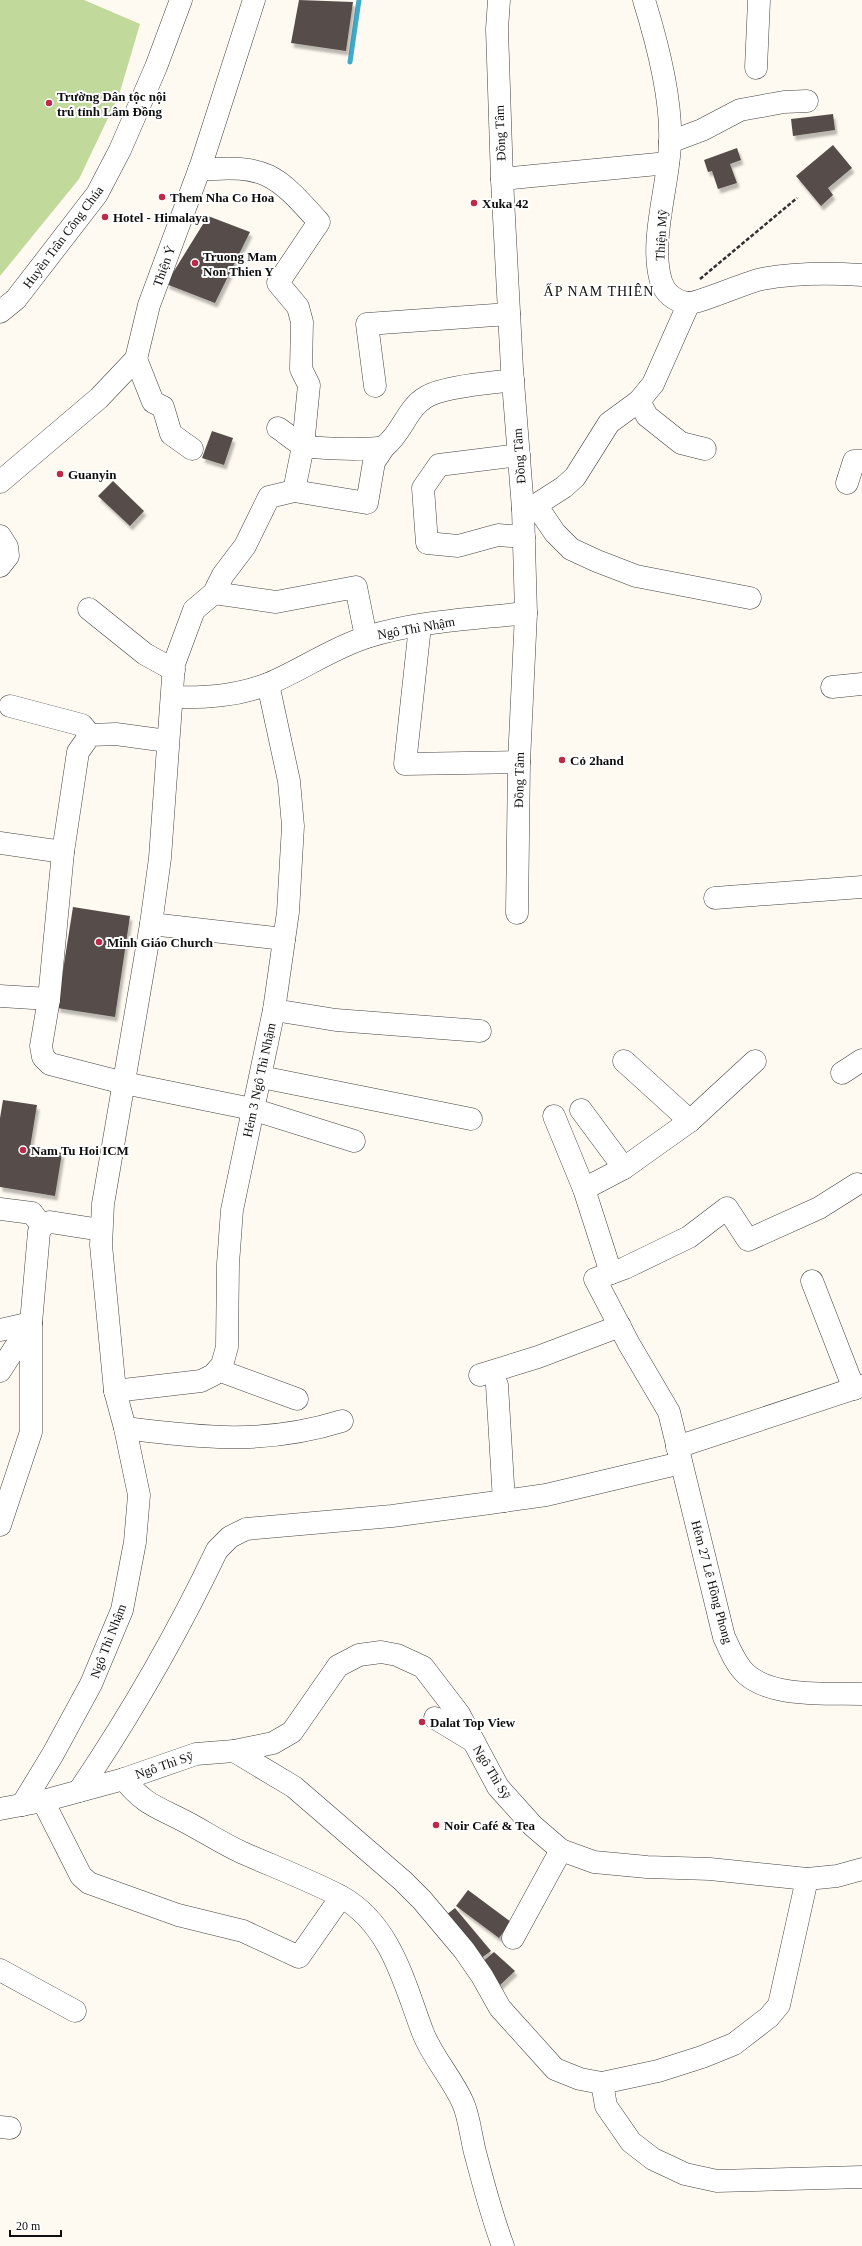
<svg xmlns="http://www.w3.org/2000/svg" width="862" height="2246" font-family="'Times New Roman',serif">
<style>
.forest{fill:#c1d99a}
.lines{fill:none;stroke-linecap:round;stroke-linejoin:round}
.stream{stroke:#3faacb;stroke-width:5}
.building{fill:#574e4b;filter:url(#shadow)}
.minor-casing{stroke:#424242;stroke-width:23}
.path{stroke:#313131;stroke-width:2.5;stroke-dasharray:4 2;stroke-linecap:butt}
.minor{stroke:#fff;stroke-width:22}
.poi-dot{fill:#bd2948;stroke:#fff;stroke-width:1.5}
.labels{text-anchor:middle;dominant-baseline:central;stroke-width:4;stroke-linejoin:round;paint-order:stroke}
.poi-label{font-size:13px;font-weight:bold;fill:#0f0f0f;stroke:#fff;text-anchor:start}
.street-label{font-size:13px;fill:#0f0f0f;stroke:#fff}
.neighbourhood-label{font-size:14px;letter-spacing:1px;fill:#0f0f0f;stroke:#fff}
</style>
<defs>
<filter id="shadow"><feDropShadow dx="2.5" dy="4.5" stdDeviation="1" flood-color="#0004"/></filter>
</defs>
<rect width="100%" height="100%" fill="#fffaf1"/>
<path class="forest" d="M0 0H84L140 24 119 95 79 179 0 276Z"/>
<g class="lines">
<path class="stream" d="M350 62 359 0"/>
</g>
<g class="building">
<path d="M299 0 353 2 346 51 291 43Z"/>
<path d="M833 114 835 130 793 136 791 119Z"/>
<path d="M833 145 852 168 828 188 833 195 821 206 796 176Z"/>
<path d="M737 148 741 160 730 164 737 183 718 189 712 171 708 172 704 160Z"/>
<path d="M208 216 250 232 215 303 166 284Z"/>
<path d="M212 431 233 438 224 465 202 458Z"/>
<path d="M113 481 144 511 130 526 98 496Z"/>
<path d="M73 907 130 916 115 1017 57 1008Z"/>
<path d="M3 1100 37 1105 30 1148 62 1153 55 1196 0 1187V1118Z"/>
<path d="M468 1890 511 1922 499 1938 456 1906Z"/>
<path d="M455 1908 491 1951 477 1961 442 1918Z"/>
<path d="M494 1952 515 1971 497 1988 480 1964Z"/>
</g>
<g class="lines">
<g class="minor-casing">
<g id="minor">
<path d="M499 0 497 29 502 179 512 369 523 509 526 613 519 762 517 913"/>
<path d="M644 0C657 42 672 99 670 143 669 184 649 241 661 281 665 294 675 301 687 303 698 304 746 282 762 279 794 273 830 273 862 275"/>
<path d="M756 68 759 0"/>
<path d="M670 142 702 130 740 110 784 102 807 101"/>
<path d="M502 179 668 163"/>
<path d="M0 312 16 299 97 194 120 150 156 67 181 0"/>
<path d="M136 359 153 402 163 407 171 434 192 449"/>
<path d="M375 386 367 324 509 314"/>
<path d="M639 401 647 416 681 443 705 449"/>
<path d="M278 428C286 433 295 442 303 445 313 449 378 451 385 446 402 433 407 408 426 397 443 386 492 383 513 380"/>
<path d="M519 455 439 465 423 488 427 543 458 546 498 535 524 537"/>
<path d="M0 482 99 398 136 359 149 305 201 165 254 0"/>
<path d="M847 483 854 461H862"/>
<path d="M294 491 367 503 374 462 384 447"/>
<path d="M536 505 555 533 571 549 597 561 636 576 750 598"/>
<path d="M523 509 536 505 564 487 575 477 609 423 639 401 653 384 689 303"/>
<path d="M0 536 7 547 8 556 0 566"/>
<path d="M214 593 276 602 356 587 366 637"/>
<path d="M89 609 145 654 174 670"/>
<path d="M420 626 405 764 519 762"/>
<path d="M832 687 862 684"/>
<path d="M173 697C206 698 237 696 268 684 302 670 332 648 367 637 418 621 473 619 526 613"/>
<path d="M10 706 82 725 90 735"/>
<path d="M167 741 116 734 90 735 78 752 63 852 49 999 41 1046 43 1057 50 1064 124 1083 252 1109 354 1141"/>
<path d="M0 843 63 852"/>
<path d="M715 898 862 887"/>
<path d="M151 924 284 939"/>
<path d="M0 996 49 999"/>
<path d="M274 1010 336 1020 480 1031"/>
<path d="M624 1061 690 1121"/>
<path d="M842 1073 862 1060"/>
<path d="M261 1077 471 1119"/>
<path d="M581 1110 624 1168"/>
<path d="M554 1116 584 1189"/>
<path d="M857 1184 819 1208 748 1240 727 1208 689 1237 625 1268 595 1279 629 1344 669 1412 724 1637C730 1649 735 1664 746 1674 773 1698 827 1693 862 1694"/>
<path d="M0 1209 32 1213 42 1226"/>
<path d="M611 1273 584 1189 624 1168 690 1121 755 1061"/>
<path d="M812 1281 854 1389"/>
<path d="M0 1330 31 1323"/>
<path d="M218 1370 297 1399"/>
<path d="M0 1371 31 1323"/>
<path d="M480 1375 538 1357 620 1326"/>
<path d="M497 1385 504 1501"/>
<path d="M115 1391 201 1381 213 1375 222 1365 227 1347 228 1264 232 1210 274 1010 288 912 293 826 289 781 268 684"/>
<path d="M125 1428C204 1438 265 1445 342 1421"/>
<path d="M677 1447 862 1386"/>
<path d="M0 1525 31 1432V1323L39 1232 42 1226 50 1222 101 1230"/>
<path d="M435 1718 473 1741"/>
<path d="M234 1751 294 1787 403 1881 422 1900 464 1950 482 1976 500 2008 555 2069 580 2079 602 2083 658 2071 702 2057 734 2044 769 2017 779 2005 807 1879"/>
<path d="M124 1779C144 1805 158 1807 186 1822 205 1832 223 1844 243 1853 275 1867 309 1880 340 1896 391 1924 404 1983 423 2033 433 2058 452 2078 463 2103 470 2119 471 2139 476 2156 484 2186 492 2217 503 2246"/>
<path d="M79 1791C131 1714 177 1634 217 1550L230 1537 246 1529 392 1516 490 1503 546 1495 681 1463"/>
<path d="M43 1801 81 1876 89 1883 178 1915 243 1931 299 1957 341 1897"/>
<path d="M22 1805 53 1754 91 1684 122 1610 135 1542 139 1495 125 1428 115 1391 101 1245 103 1204 151 924 160 858 174 664 194 610 214 593 223 575 245 546 269 497 294 491 303 446 309 385 301 369 302 322 298 307 278 283 319 222C276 174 266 164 199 170"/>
<path d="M0 1809 43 1801 124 1779 196 1754 234 1751 273 1743 292 1732 338 1666 359 1655 381 1652 397 1655 423 1667 459 1714 498 1787 533 1826 561 1850 594 1862 647 1867 710 1869 807 1879 837 1876 862 1869"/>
<path d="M513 1938 561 1850"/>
<path d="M0 1970 75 2011"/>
<path d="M602 2083 606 2106 631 2142 653 2159 685 2174 717 2181 862 2177"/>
<path d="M0 2127 10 2128"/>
</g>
</g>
<path class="path" d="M700 279 797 198"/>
<use href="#minor" class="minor"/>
</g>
<g class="poi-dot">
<circle cx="49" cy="103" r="4"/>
<circle cx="162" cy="197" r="4"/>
<circle cx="474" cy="203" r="4"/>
<circle cx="105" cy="217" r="4"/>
<circle cx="195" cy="263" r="4"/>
<circle cx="60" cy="474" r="4"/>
<circle cx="562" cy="760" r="4"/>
<circle cx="99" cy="942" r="4"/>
<circle cx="23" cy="1150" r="4"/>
<circle cx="422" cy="1722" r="4"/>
<circle cx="436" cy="1825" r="4"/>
</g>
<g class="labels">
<g class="poi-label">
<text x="57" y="96">Trường Dân tộc nội<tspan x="57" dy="15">trú tỉnh Lâm Đồng</tspan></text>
<text x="170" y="197">Them Nha Co Hoa</text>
<text x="482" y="203">Xuka 42</text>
<text x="113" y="217">Hotel - Himalaya</text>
<text x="203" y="256">Truong Mam<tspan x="203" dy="15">Non Thien Y</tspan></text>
<text x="68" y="474">Guanyin</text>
<text x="570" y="760">Cỏ 2hand</text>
<text x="107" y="942">Minh Giáo Church</text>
<text x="31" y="1150">Nam Tu Hoi ICM</text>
<text x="430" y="1722">Dalat Top View</text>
<text x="444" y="1825">Noir Café &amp; Tea</text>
</g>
<g class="street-label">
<text transform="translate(500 133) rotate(-92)">Đồng Tâm</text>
<text transform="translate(661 235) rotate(-87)">Thiện Mỹ</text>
<text transform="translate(63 237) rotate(-53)">Huyền Trân Công Chúa</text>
<text transform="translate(164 266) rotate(-70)">Thiện Ý</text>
<text transform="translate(519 456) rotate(-94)">Đồng Tâm</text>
<text transform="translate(416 628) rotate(-10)">Ngô Thì Nhậm</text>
<text transform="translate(519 780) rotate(-89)">Đồng Tâm</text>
<text transform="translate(259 1080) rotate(-78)">Hẻm 3 Ngô Thì Nhậm</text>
<text transform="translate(712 1582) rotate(75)">Hẻm 27 Lê Hồng Phong</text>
<text transform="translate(108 1641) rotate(-69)">Ngô Thì Nhậm</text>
<text transform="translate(164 1765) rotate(-19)">Ngô Thì Sỹ</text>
<text transform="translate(492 1772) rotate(59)">Ngô Thì Sỹ</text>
</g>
<g class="neighbourhood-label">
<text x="599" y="291">ẤP NAM THIÊN</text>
</g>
</g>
<path d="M10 2230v6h51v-6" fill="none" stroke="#0f0f0f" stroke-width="2"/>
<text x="16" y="2230" font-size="12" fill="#0f0f0f" stroke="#ffffff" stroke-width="3" paint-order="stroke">20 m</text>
</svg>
